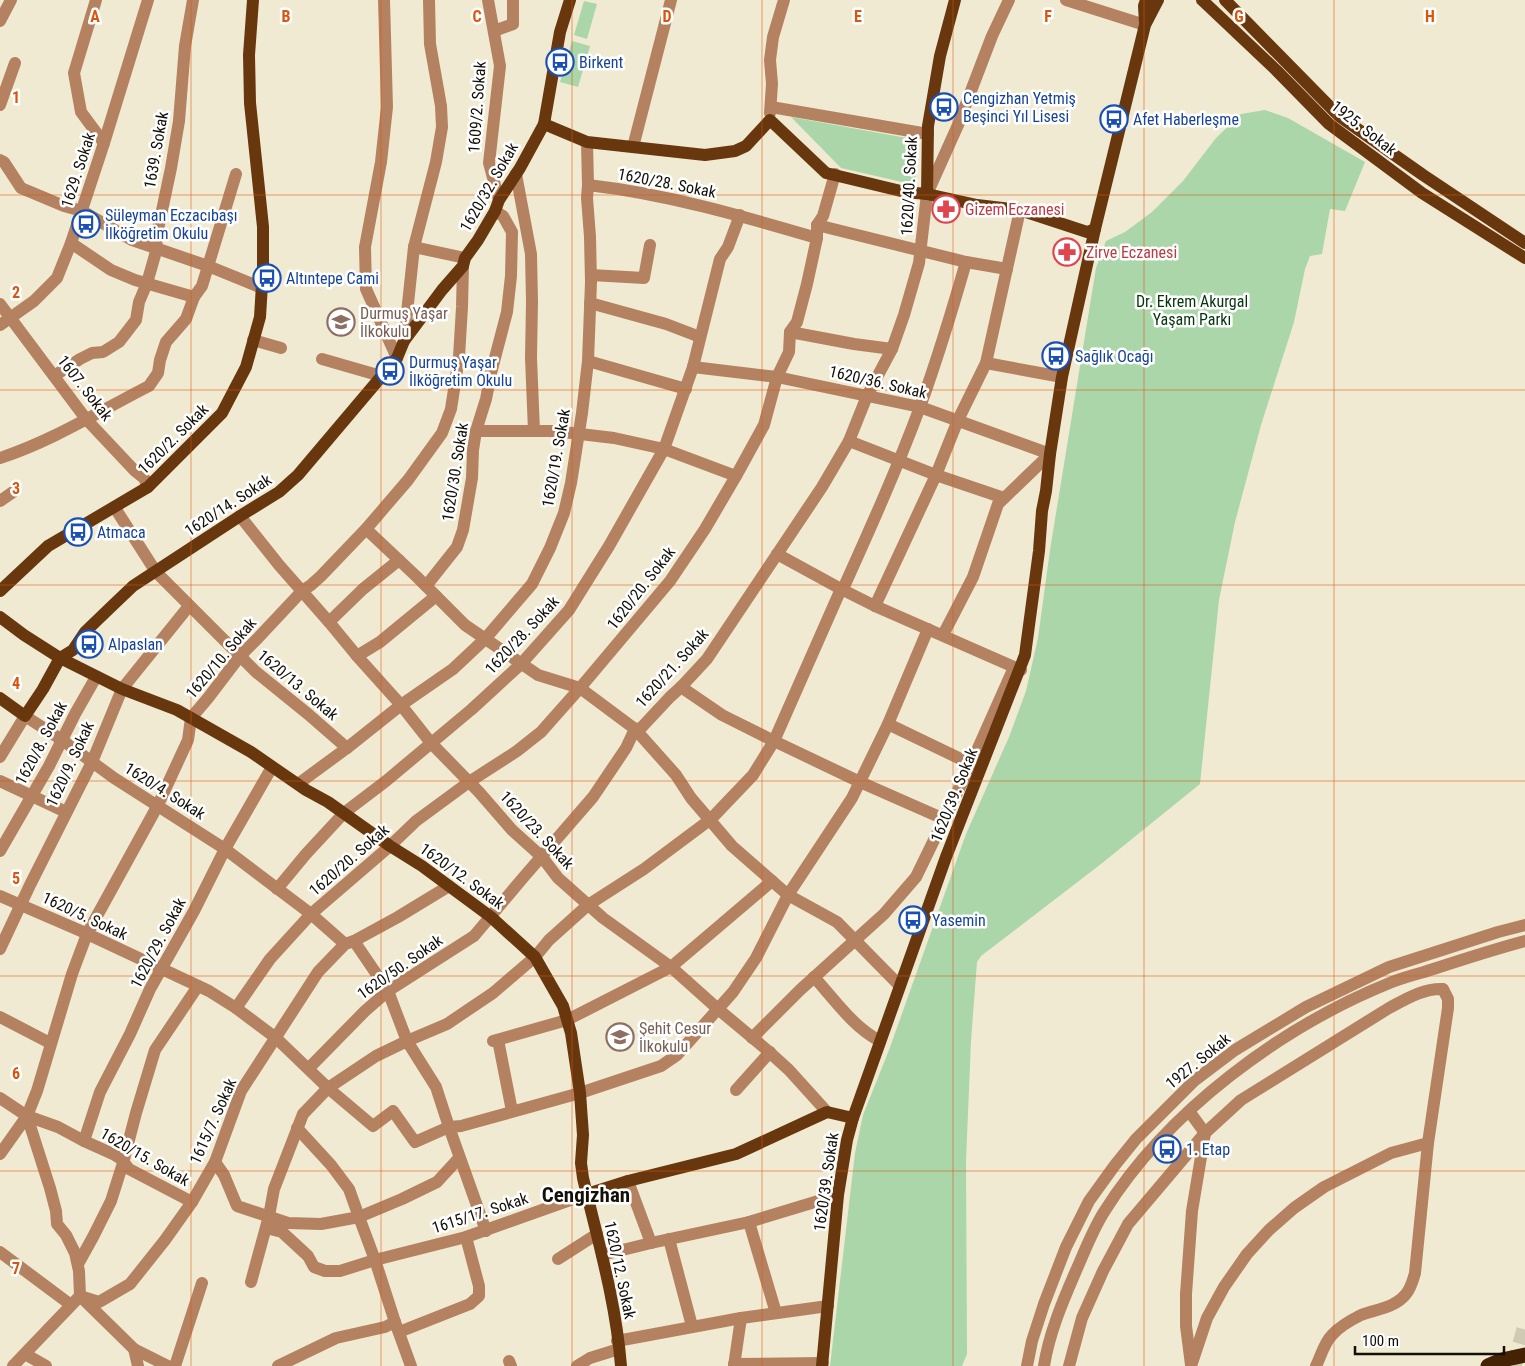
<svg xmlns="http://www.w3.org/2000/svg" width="1525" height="1366" font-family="'Roboto Condensed',sans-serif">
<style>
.green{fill:#aad6aa}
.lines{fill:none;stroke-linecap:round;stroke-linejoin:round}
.highway-tunnel{stroke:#d0c9b4;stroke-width:15;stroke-dasharray:15 8;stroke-linecap:butt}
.minor{stroke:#b48261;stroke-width:12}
.major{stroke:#68370e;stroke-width:12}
.highway{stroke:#462204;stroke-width:15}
.grid{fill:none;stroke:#dd550c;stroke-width:1;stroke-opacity:0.55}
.labels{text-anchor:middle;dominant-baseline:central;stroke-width:5;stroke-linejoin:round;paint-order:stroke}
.transit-label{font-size:16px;fill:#164399;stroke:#fff;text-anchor:start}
.street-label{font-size:16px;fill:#131008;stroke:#fff}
.health-label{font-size:16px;fill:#be3a42;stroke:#fff;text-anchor:start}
.park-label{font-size:16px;fill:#05350c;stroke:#fff}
.education-label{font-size:16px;fill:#785e54;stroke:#fff;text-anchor:start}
.district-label{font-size:21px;font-weight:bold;fill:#131008;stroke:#fff}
.grid-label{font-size:16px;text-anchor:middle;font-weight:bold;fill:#dd550c;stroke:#fff;stroke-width:5;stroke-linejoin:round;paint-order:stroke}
</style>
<rect width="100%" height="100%" fill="#f1ead2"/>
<g class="green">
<path d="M584 1 597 4 587 39 574 35Z"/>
<path d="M572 41 590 46 578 87 560 82Z"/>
<path d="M1265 110 1288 118 1365 162 1345 211 1330 209 1322 254 1310 256 1305 269 1294 322 1261 425 1235 522 1219 600 1200 784 1101 864 981 956 977 962 971 1041 966 1161 967 1354 962 1366H830L855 1153 863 1115 889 1050 966 834 1009 737 1026 691 1038 638 1050 550 1096 268 1106 241 1125 232 1152 212 1183 181 1216 138 1241 114Z"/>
<path d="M791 117 918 140 915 185 841 168Z"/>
</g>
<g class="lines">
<path class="highway-tunnel" d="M1514 1366 1525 1325"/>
<g class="minor">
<path d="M96 0 74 73 81 112 104 143"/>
<path d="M384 0 387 107 381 162 365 247 366 289 397 358"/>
<path d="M488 0 500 66 489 163 499 200"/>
<path d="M1066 0 1145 25"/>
<path d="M0 21 11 0"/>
<path d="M494 31 513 24V0"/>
<path d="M0 105 15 63"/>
<path d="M771 107 928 134"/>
<path d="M770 113 772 84 770 60 773 37 784 0"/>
<path d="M633 147 671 0"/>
<path d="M0 160 4 162 21 188 64 206 82 211 132 240 208 266 262 288"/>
<path d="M516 174 531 254 532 301 531 358 534 431"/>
<path d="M588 185C667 194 742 216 817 238"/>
<path d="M817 225 966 262 1007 269"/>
<path d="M71 243 111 270 135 280 194 297"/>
<path d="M414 247 465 258"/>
<path d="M591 275 644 278 650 245"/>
<path d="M590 303 666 324 700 337"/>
<path d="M0 304 86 419 134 470 144 478 148 487"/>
<path d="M0 325 34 301 57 278 71 243 104 143 148 0"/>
<path d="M790 332 854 344 892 349"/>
<path d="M253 340 281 348"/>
<path d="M404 341 414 247 436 162 442 127 441 106 430 44 429 0"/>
<path d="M322 359 381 376"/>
<path d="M588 361 686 389"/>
<path d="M986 363 1062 377"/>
<path d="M693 367 777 377 920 407 1050 454 998 504 973 577 943 635"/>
<path d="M54 376 80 359 92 353 103 352 119 342 136 320 139 302 147 283 157 248 156 239 171 168 179 121 185 46 193 0"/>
<path d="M476 431H555L614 438 664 449 736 476"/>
<path d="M849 441 936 475 1004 498"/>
<path d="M0 458C52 441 100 411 149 386L158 373 160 360 166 342 186 319 194 297 202 286 236 174"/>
<path d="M0 501 13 492"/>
<path d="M115 508 156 572 256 672 308 714 347 748"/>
<path d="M240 516 279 565 329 622 357 656 401 705 431 743 479 792 512 830 542 857 558 878 603 918 671 967 718 1009 767 1050 789 1070 827 1112"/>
<path d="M366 529 417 577 465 625 538 675 580 688 635 729 676 775 691 798 732 846 788 895 837 922 900 986"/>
<path d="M777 554 841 589 875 606 1021 670"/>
<path d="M426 586 457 547 463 530 472 478 473 450 476 431 486 399 491 373 507 312 511 276 512 232 503 216 495 211"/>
<path d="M843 589C870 529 897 469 920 407 937 360 952 311 966 262"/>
<path d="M875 606 936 475 958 420 986 363 1020 210"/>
<path d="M329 622 363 589 399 560"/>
<path d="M357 656 380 642 436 596"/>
<path d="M681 687 722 715 774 741 860 782 944 819"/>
<path d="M888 724 971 764"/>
<path d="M0 757 25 716 62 740 114 778 225 849 311 914 345 944"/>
<path d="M0 781 66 812"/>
<path d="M298 784 347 748 401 705 453 669 485 639 532 584 550 548 564 513 571 483 582 413 588 361 591 282 590 237 587 198 588 185 587 142"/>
<path d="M0 851 49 766 75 714 96 677"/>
<path d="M277 889 306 854 344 813 386 781 472 709 521 664 569 610 609 546 664 449 693 367 720 259 728 247 740 215"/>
<path d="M0 896 81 931 209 991 236 1008 276 1038 328 1088 373 1126 393 1111 415 1142 449 1127 436 1087 407 1041 388 991 354 941"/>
<path d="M0 949 30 885 92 762 122 689 189 606"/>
<path d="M814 977C834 999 853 1027 880 1041"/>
<path d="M236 1008 270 959 311 914 390 846 416 821 469 782 517 751 541 732 580 688 670 581 705 529 736 476 764 425 777 377 789 352 790 332 797 322 807 284 817 238V225L823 216 835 174"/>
<path d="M0 1017 50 1043"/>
<path d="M752 1038 800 990 884 914 916 877 971 764 1012 672"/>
<path d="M498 1040 512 1111"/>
<path d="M493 1041 567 1020 671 967 772 881"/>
<path d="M309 1068 365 1011 388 991 474 936 522 879 593 797 626 748 635 729 641 728 670 697 681 687 707 659 822 487 849 441 867 396 892 349 904 315 919 263 927 194 958 125 992 36 1009 0"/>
<path d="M736 1090 770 1052"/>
<path d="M0 1098 27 1116 50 1188 56 1211 57 1224 66 1235 75 1253 79 1271 80 1296 134 1349 138 1366"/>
<path d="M1189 1111 1205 1133 1192 1211 1186 1294V1326L1191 1365"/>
<path d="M27 1116 58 1127 84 1141 113 1154 121 1159 129 1169 192 1202"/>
<path d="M84 1141 100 1092 130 1034 150 989 194 911 225 849 272 767"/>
<path d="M0 1154 27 1116 37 1091 72 974 87 934 158 805 188 740 191 718 208 698 240 656 258 638 302 591 311 585 321 576 366 529 408 480 442 433 451 409 459 357 462 307 463 266"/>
<path d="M215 1162 224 1175 237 1206 288 1223 321 1224 359 1217 349 1189 331 1165 297 1128"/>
<path d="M628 1181 651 1243"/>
<path d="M749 1222 776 1313"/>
<path d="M266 1228 282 1232 308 1256 314 1267 325 1271H340L375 1260 466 1237 587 1194"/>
<path d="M486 1231 449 1127 461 1126 580 1093 661 1066 677 1055 733 992 756 958 788 895 852 798 888 724 928 629"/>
<path d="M669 1239 692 1326"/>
<path d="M0 1252 71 1305"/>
<path d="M602 1255 651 1243 749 1222 838 1195"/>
<path d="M558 1259 597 1234"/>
<path d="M78 1264 93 1237 111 1201 123 1163 136 1113 155 1050 198 986"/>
<path d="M251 1282 269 1216 274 1189 303 1114 328 1088 376 1056 407 1041 447 1024 493 993 535 957 549 940 588 905 644 869 711 819 753 775 774 741 841 589"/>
<path d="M395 1322 375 1260 359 1217 402 1199 437 1182 459 1158"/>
<path d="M399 1332 470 1304 479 1296V1286L466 1237"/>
<path d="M617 1341 741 1318 828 1306"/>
<path d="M134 1349 168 1366"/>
<path d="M25 1354 46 1366"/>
<path d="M509 1361 511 1366"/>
<path d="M734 1364 823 1363"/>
<path d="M13 1366 80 1296 99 1302 130 1284 165 1240 192 1202 215 1162 241 1091 318 972 345 944 354 941 398 917 449 886"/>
<path d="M175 1366 202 1283"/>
<path d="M278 1366 336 1338 385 1327 395 1322 411 1366"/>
<path d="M577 1366 590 1358 619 1349"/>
<path d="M734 1366 741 1318"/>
<path d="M1027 1366 1032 1341 1044 1304 1066 1247 1089 1201 1115 1165 1136 1139 1194 1081 1235 1050 1306 1007 1389 967 1498 932 1525 925"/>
<path d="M1044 1366C1049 1334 1062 1303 1075 1273 1084 1253 1092 1231 1104 1212 1167 1111 1282 1026 1392 982 1402 978 1413 975 1424 972 1458 961 1491 950 1525 941"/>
<path d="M1069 1366 1082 1318 1103 1271 1128 1224 1205 1133 1241 1100 1389 1008C1406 999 1424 988 1443 989L1448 999V1008L1428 1143 1415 1273C1413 1280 1411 1288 1406 1294 1395 1308 1376 1309 1361 1315 1351 1320 1339 1327 1332 1335 1324 1343 1321 1356 1316 1366"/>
<path d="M1191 1366 1207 1318 1224 1287 1247 1254 1269 1230 1294 1208 1324 1187 1391 1153 1428 1143"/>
</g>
<g class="major">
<path d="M1202 0 1276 70 1329 124 1422 193 1525 258"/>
<path d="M1225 0 1339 116 1423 175 1525 243"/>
<path d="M1145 23 1144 6 1146 0"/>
<path d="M544 124 587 142 705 155 735 151 746 146 770 120 826 173 905 192 927 194 977 205 1020 210 1087 232 1095 229"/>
<path d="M927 194 928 126 940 56 955 0"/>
<path d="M0 591 48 546 148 487 222 413 246 367 260 317 263 268V227L250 103 249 55 253 0"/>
<path d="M0 617 24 635 60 658 122 689 177 710 251 752 306 790 328 802 390 846 422 866 491 917 535 957 563 1006 571 1033 580 1093 583 1135 581 1163 583 1178C598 1241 616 1302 621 1366"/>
<path d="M0 698 25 716 43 689 60 658 73 650 85 632 112 606 133 586 240 516 279 492 298 475 397 358 404 341 442 290 463 266 465 258 478 240 495 211 499 200 520 168 544 124 560 32 570 0"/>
<path d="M587 1194 628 1181 736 1154 827 1112 853 1118"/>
<path d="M822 1366 838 1195 847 1140 853 1118 946 857 1025 655 1039 551 1042 511 1046 491 1050 454 1062 377 1095 229 1145 25 1158 0"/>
</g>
<path class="highway" d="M1488 1366 1502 1360 1525 1355"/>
</g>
<path class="grid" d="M191 0V1366M381 0V1366M572 0V1366M762 0V1366M953 0V1366M1144 0V1366M1334 0V1366M0 195H1525M0 390H1525M0 585H1525M0 781H1525M0 976H1525M0 1171H1525"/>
<defs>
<g id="bus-ring" transform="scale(1.4375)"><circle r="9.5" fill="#fff" stroke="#1a4fb4" stroke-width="1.5"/><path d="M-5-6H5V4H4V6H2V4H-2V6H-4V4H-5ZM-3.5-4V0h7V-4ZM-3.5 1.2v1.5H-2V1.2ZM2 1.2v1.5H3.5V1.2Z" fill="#1a4fb4"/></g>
<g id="pharmacy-ring" transform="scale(1.4375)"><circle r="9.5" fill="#fff" stroke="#e0444e" stroke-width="1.5"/><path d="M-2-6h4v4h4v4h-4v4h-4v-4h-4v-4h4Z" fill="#e0444e"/></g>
<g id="school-ring" transform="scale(1.4375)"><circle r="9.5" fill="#fff" stroke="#8d6e63" stroke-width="1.5"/><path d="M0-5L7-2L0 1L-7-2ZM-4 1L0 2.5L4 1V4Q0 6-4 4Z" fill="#8d6e63"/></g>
</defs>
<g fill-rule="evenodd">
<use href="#bus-ring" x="560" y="62"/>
<use href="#bus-ring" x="944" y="107"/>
<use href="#bus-ring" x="1114" y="119"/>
<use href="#pharmacy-ring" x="946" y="209"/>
<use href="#bus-ring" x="86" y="224"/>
<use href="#pharmacy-ring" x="1067" y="252"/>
<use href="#bus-ring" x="267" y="278"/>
<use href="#school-ring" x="341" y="322"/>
<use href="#bus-ring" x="1056" y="356"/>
<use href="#bus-ring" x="390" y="371"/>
<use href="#bus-ring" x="78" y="532"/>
<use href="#bus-ring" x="89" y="644"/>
<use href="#bus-ring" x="913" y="920"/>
<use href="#school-ring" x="620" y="1037"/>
<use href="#bus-ring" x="1167" y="1149"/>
</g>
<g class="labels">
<g class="transit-label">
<text x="579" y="62">Birkent</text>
<text x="963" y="98">Cengizhan Yetmiş<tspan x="963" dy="18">Beşinci Yıl Lisesi</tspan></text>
<text x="1133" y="119">Afet Haberleşme</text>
<text x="105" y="215">Süleyman Eczacıbaşı<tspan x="105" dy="18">İlköğretim Okulu</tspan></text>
<text x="286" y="278">Altıntepe Cami</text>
<text x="1075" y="356">Sağlık Ocağı</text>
<text x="409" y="362">Durmuş Yaşar<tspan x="409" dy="18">İlköğretim Okulu</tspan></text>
<text x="97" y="532">Atmaca</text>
<text x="108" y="644">Alpaslan</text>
<text x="932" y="920">Yasemin</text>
<text x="1186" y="1149">1. Etap</text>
</g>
<g class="street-label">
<text transform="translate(477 107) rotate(-86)">1609/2. Sokak</text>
<text transform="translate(1364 128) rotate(38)">1925. Sokak</text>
<text transform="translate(156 150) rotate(-80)">1639. Sokak</text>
<text transform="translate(78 170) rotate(-72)">1629. Sokak</text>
<text transform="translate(667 183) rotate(11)">1620/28. Sokak</text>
<text transform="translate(909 186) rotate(-87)">1620/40. Sokak</text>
<text transform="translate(489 187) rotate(-60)">1620/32. Sokak</text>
<text transform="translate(878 382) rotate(13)">1620/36. Sokak</text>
<text transform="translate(85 388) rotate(52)">1607. Sokak</text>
<text transform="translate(173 439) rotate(-45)">1620/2. Sokak</text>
<text transform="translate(556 458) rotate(-80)">1620/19. Sokak</text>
<text transform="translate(455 472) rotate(-81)">1620/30. Sokak</text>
<text transform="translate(228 505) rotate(-33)">1620/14. Sokak</text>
<text transform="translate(641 588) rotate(-52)">1620/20. Sokak</text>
<text transform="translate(522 635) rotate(-47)">1620/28. Sokak</text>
<text transform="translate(221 658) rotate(-50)">1620/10. Sokak</text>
<text transform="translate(672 668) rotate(-48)">1620/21. Sokak</text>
<text transform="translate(298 685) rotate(40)">1620/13. Sokak</text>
<text transform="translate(41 743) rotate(-62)">1620/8. Sokak</text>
<text transform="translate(70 764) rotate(-65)">1620/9. Sokak</text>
<text transform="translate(165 791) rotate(32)">1620/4. Sokak</text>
<text transform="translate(954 795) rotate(-68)">1620/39. Sokak</text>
<text transform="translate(537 830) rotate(47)">1620/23. Sokak</text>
<text transform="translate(349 860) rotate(-41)">1620/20. Sokak</text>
<text transform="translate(462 876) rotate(36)">1620/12. Sokak</text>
<text transform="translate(85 916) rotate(25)">1620/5. Sokak</text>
<text transform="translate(158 943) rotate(-62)">1620/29. Sokak</text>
<text transform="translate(400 967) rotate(-35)">1620/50. Sokak</text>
<text transform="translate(1198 1061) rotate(-39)">1927. Sokak</text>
<text transform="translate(213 1121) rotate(-66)">1615/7. Sokak</text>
<text transform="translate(145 1157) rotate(30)">1620/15. Sokak</text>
<text transform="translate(826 1182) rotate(-82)">1620/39. Sokak</text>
<text transform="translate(480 1213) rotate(-18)">1615/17. Sokak</text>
<text transform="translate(620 1270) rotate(78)">1620/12. Sokak</text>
</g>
<g class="health-label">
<text x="965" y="209">Gizem Eczanesi</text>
<text x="1086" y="252">Zirve Eczanesi</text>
</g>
<g class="park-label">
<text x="1192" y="301">Dr. Ekrem Akurgal<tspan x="1192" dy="18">Yaşam Parkı</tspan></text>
</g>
<g class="education-label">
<text x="360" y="313">Durmuş Yaşar<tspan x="360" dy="18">İlkokulu</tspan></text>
<text x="639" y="1028">Şehit Cesur<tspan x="639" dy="18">İlkokulu</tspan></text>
</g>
<g class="district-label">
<text x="586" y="1195">Cengizhan</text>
</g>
</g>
<g class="grid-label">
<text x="95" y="22">A</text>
<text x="286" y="22">B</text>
<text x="477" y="22">C</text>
<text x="667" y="22">D</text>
<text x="858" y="22">E</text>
<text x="1048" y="22">F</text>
<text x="1239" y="22">G</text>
<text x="1430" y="22">H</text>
<text x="16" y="103">1</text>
<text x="16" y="298">2</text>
<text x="16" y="494">3</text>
<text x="16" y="689">4</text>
<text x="16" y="884">5</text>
<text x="16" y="1079">6</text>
<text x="16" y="1274">7</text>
</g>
<path d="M1355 1346v8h149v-8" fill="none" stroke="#131008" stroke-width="2.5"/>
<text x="1362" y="1346" font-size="15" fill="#131008" stroke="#ffffff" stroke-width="4" paint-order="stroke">100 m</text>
</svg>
